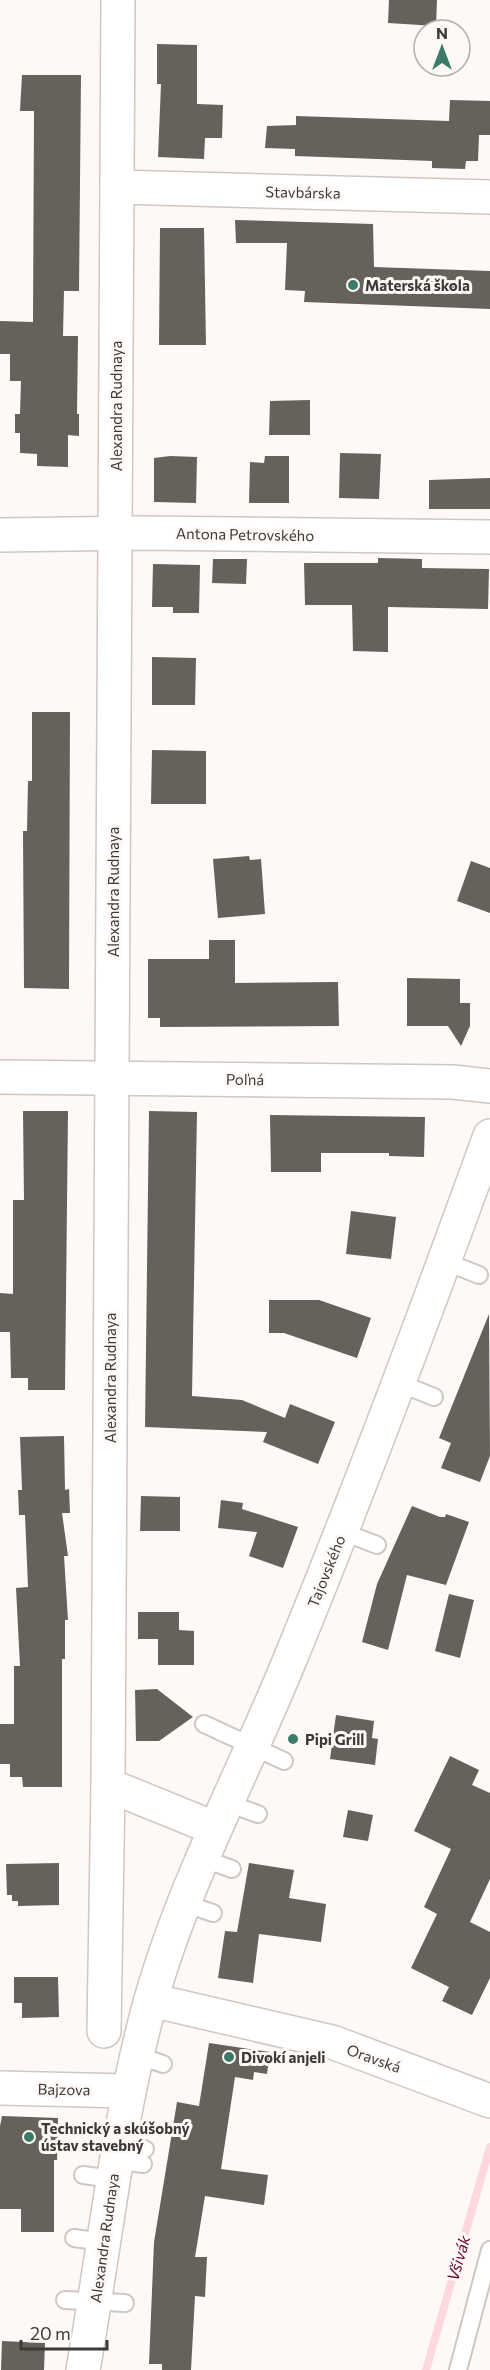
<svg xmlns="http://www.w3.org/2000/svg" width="490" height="2370" font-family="Commissioner,sans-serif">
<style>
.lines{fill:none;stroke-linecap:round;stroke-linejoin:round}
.stream{stroke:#fdd8dd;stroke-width:8}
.building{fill:#65615b}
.lane-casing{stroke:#cfc7c2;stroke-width:20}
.street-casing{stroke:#cfc7c2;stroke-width:36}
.lane{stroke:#fff;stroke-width:16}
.street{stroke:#fff;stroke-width:33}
.poi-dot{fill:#3c7b69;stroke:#fef9f6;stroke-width:2}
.labels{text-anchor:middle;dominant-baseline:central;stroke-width:6;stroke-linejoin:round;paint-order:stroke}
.street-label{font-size:15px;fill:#3d3a38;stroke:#fef9f6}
.poi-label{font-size:15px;font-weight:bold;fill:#3d3a38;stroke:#fef9f6;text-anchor:start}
.water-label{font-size:16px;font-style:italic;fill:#6d052c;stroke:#fef9f6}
</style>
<rect width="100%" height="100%" fill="#fef9f6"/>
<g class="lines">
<path class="stream" d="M426 2370 490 2147"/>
</g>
<g class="building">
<path d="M389 0H437L436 26 388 23Z"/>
<path d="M157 44 197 45V104L223 105 222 138H205L204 159 158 157 161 84H157Z"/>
<path d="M22 75H81L79 291H64L63 336H78L77 414H79V436L68 435V467L37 466V454L20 453V433H15V414H20L21 381H10V354H0V321L33 322 34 111H20Z"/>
<path d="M450 100 490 101V135H479L478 161H466L465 169 432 168V161L295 156V149L265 148 267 126 296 125V116L449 121Z"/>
<path d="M235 220 373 224 374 267 490 271V309L304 302 305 291 285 290 287 243H236Z"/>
<path d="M160 228H204L206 345H159Z"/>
<path d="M310 400V435H269L270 401Z"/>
<path d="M340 453 381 454 379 499 339 498Z"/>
<path d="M170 456 197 457 196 503 154 502V458Z"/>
<path d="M265 456H289V503H249L250 462 264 463Z"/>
<path d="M490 478V509H429V480Z"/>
<path d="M378 558 422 559V568L489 569 488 609 388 607V652L353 651 352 605H305L304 563H378Z"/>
<path d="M213 559H247L246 584 212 583Z"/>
<path d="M153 564 200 565 199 613H173V607H152Z"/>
<path d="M152 657 196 658 195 705H152Z"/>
<path d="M32 712H70L69 989 24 988 23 831H27L28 781H32Z"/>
<path d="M152 750 206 751V804H151Z"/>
<path d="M249 856 250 860 261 859 265 914 218 918 213 859Z"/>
<path d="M471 861 490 868V913L457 901Z"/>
<path d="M209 940H235V983L338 982 339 1026 160 1027V1018H148V959H209Z"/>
<path d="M407 978 460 979V1003H470V1026L461 1046 448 1026H407Z"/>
<path d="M23 1111H68L65 1390H28V1378H11L10 1332H0V1293L13 1294V1200H24Z"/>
<path d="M149 1111 197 1112 192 1396 242 1400 285 1418 290 1404 335 1422 318 1464 263 1442 267 1432 145 1427Z"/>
<path d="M270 1115 425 1117 424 1157 389 1156V1153H321V1172H271Z"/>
<path d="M351 1211 396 1217 391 1259 346 1254Z"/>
<path d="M269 1300H319L371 1318 357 1358 284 1333H269Z"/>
<path d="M489 1314 490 1456 480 1482 441 1468 451 1443 439 1438Z"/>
<path d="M64 1436 65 1490 69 1489 70 1513H62L68 1556H64L68 1620H65V1659H62V1787H23L22 1777H10V1764H0V1724H14V1666H20L16 1588 28 1587 25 1515H19L18 1490H22L20 1437Z"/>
<path d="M141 1496 180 1497V1531H140Z"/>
<path d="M221 1500 243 1503 242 1509 298 1527 283 1568 249 1556 257 1532 218 1528Z"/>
<path d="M412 1506 440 1517H445L446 1514 469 1522 446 1585 407 1575 388 1650 362 1642 377 1584Z"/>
<path d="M449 1594 474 1600 460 1658 435 1651Z"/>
<path d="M138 1612H179V1630L194 1631V1665H158V1639H138Z"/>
<path d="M157 1689 193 1717 159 1741H136L135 1690Z"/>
<path d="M336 1715 374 1721 372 1738 378 1739 375 1765 330 1759Z"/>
<path d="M450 1756 479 1770 472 1785 490 1793V1879L470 1922 490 1932V1978L472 2015 442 2001 449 1987 411 1968 437 1914 424 1907 451 1849 414 1831Z"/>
<path d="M348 1810 373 1815 368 1841 343 1837Z"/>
<path d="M59 1863V1905L18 1906V1901H12V1895H7L6 1864Z"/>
<path d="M249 1863 294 1870 289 1898 326 1904 321 1942 259 1934 253 1983 218 1978 225 1931 237 1932Z"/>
<path d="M14 1977H58L59 2017 22 2018V2003H14Z"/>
<path d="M209 2043 270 2052 267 2074 254 2072 253 2080 235 2077 221 2169 268 2175 264 2205 205 2196 195 2257H207L205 2297 195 2296 191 2370H162V2364H149L154 2242 177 2102 199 2106Z"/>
<path d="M2 2116 58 2118 57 2160H54V2232H21V2209H0V2126Z"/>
<path d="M2 2341 45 2343 44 2370H1Z"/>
</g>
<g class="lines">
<g class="lane-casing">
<g id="lane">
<path d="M444 1261 479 1275"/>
<path d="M399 1383 434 1397"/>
<path d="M343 1532 377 1545"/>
<path d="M204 1724 284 1761"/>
<path d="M226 1803 258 1814"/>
<path d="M201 1858 232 1869"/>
<path d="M183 1903 213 1913"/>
<path d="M148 2059 163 2064"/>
<path d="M118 2144 145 2149"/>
<path d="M115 2160 143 2164"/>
<path d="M83 2175 112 2179"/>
<path d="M74 2238 104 2242"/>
<path d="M65 2300 125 2303"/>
<path d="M458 2370 490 2250"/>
</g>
</g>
<g class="street-casing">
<g id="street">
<path d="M118 0 108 1785 214 1828"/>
<path d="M117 187 490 197"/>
<path d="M0 535 140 533 490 537"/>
<path d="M0 1077 453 1082 490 1086"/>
<path d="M151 2000 332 2042 490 2101"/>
<path d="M104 2031 108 1785"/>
<path d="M0 2088 128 2091"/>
<path d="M83 2370C105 2247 117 2123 150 2003 183 1886 240 1780 286 1669 359 1493 425 1315 490 1136"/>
</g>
</g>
<use href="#lane" class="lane"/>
<use href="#street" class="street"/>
</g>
<g class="poi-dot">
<circle cx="353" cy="285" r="6"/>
<circle cx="293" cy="1739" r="6"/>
<circle cx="229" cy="2057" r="6"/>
<circle cx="29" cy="2137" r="6"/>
</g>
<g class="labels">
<g class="street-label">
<text transform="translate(303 192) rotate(1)">Stavbárska</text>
<text transform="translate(116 406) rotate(-90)">Alexandra Rudnaya</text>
<text transform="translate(245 534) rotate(1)">Antona Petrovského</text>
<text transform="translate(113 892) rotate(-90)">Alexandra Rudnaya</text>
<text transform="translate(245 1079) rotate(1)">Poľná</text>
<text transform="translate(110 1378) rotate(-90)">Alexandra Rudnaya</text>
<text transform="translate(326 1571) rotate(-68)">Tajovského</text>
<text transform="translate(374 2058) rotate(20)">Oravská</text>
<text transform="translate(64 2089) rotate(1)">Bajzova</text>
<text transform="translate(104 2238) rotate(-82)">Alexandra Rudnaya</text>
</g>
<g class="poi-label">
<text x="365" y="285">Materská škola</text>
<text x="305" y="1739">Pipi Grill</text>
<text x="241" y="2057">Divokí anjeli</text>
<text x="41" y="2128">Technický a skúšobný<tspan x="41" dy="17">ústav stavebný</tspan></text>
</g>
<g class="water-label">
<text transform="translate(458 2258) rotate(-74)">Všivák</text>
</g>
</g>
<g transform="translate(442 48)"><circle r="28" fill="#fef9f6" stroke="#b1adaa" stroke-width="1.5"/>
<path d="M0-4.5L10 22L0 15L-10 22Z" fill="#3c7b69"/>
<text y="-9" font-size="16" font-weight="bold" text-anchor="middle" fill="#3d3a38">N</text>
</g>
<path d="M21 2340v9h86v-9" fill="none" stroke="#3d3a38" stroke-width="3"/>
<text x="30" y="2340" font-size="18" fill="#3d3a38" stroke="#fef9f6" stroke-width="4.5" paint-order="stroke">20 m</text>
</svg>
